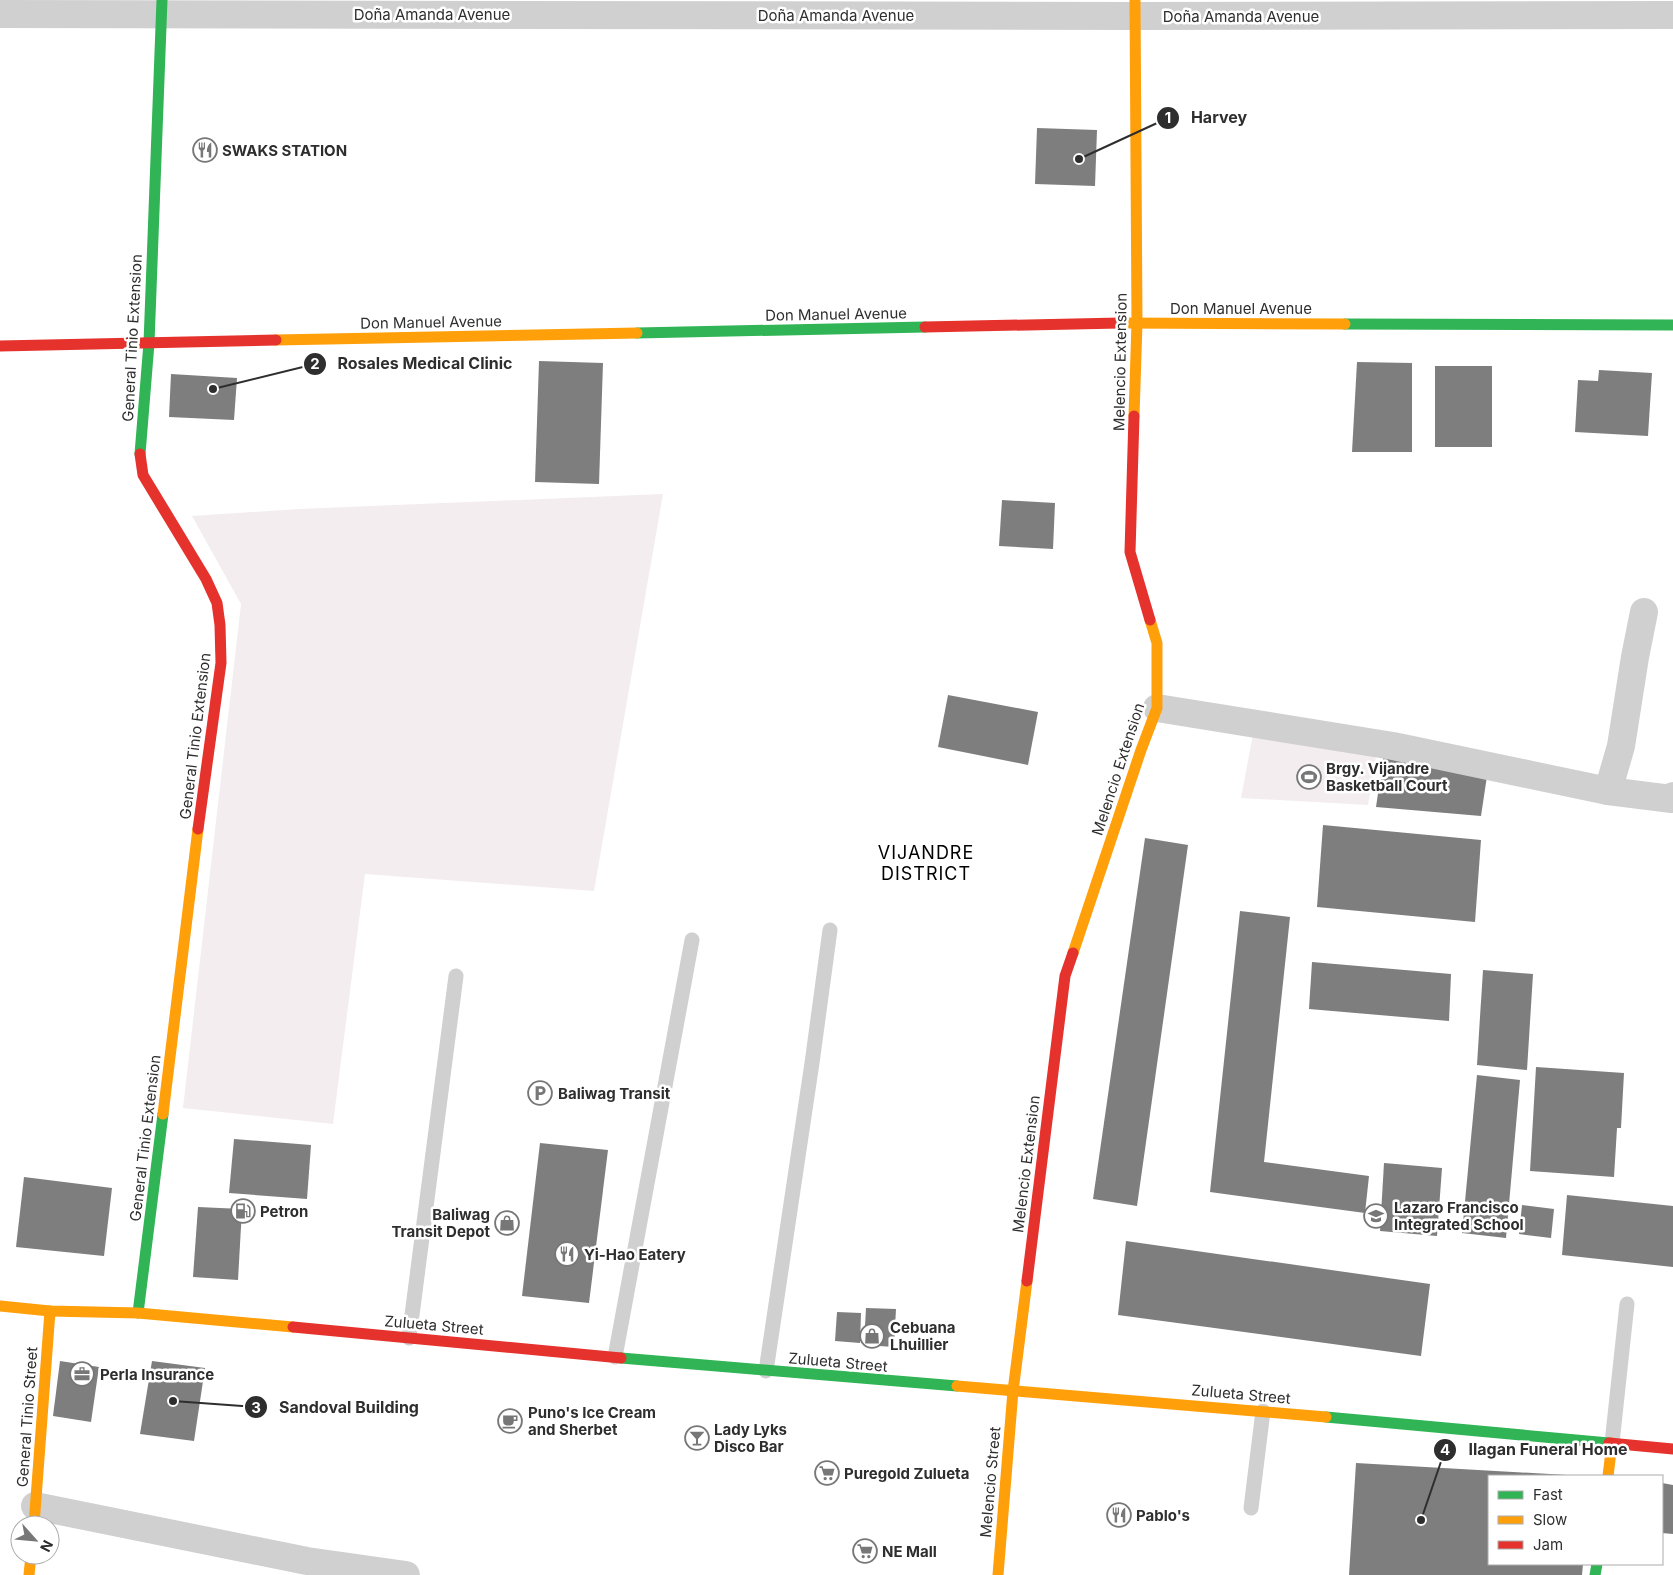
<svg xmlns="http://www.w3.org/2000/svg" width="1673" height="1575" font-family="Inter,sans-serif">
<style>
.green{fill:#f3edef}
.building{fill:#7e7e7e}
.lines{fill:none;stroke-linecap:round;stroke-linejoin:round}
.lane{stroke:#d0d0d0;stroke-width:15}
.street{stroke:#d0d0d0;stroke-width:28}
.fast{stroke:#30b455;stroke-width:11}
.slow{stroke:#ff9f0a;stroke-width:11}
.jam{stroke:#e5322d;stroke-width:11}
.labels{text-anchor:middle;dominant-baseline:central;stroke-width:5;stroke-linejoin:round;paint-order:stroke}
.street-label{font-size:15px;fill:#2e2e2e;stroke:#fff}
.poi-label{font-size:15px;font-weight:bold;fill:#2e2e2e;stroke:#fff;text-anchor:start}
.quarter-label{font-size:18px;letter-spacing:1px;fill:#000;stroke:#fff}
.leader{fill:none;stroke:#2e2e2e;stroke-width:2}
.callout-dot{fill:#2e2e2e;stroke:#fff;stroke-width:2}
.mark-label{font-size:15px;text-anchor:middle;font-weight:bold;fill:#fff}
.callout-label{font-size:16px;text-anchor:middle;font-weight:bold;fill:#2e2e2e;stroke:#fff;stroke-width:5;stroke-linejoin:round;paint-order:stroke}
</style>
<rect width="100%" height="100%" fill="#fff"/>
<g class="green">
<path d="M663 494 594 891 365 874 333 1124 183 1108 241 604 192 516 299 509Z"/>
<path d="M1254 729 1376 756 1368 805 1241 798Z"/>
</g>
<g class="building">
<path d="M1037 128 1097 130 1095 186 1035 184Z"/>
<path d="M539 361 603 363 599 484 535 482Z"/>
<path d="M1357 362 1412 363V452H1352Z"/>
<rect x="1435" y="366" width="57" height="81"/>
<path d="M1599 370 1652 373 1648 436 1575 432 1578 380 1598 381Z"/>
<path d="M171 374 237 378 234 420 169 417Z"/>
<path d="M1002 500 1055 503 1053 549 999 546Z"/>
<path d="M948 695 1038 712 1028 765 938 747Z"/>
<path d="M1384 753 1487 776 1481 816 1376 807Z"/>
<path d="M1323 825 1481 840 1475 922 1317 907Z"/>
<path d="M1145 838 1188 845 1137 1206 1093 1199Z"/>
<path d="M1240 911 1290 917 1264 1162 1369 1176 1365 1213 1210 1192Z"/>
<path d="M1312 962 1451 974 1449 1021 1309 1009Z"/>
<path d="M1483 970 1533 974 1527 1070 1477 1065Z"/>
<path d="M1536 1067 1624 1073 1621 1128H1617L1614 1177 1530 1171Z"/>
<path d="M1477 1075 1520 1080 1506 1238 1462 1233Z"/>
<path d="M234 1139 311 1145 307 1199 229 1193Z"/>
<path d="M540 1143 608 1150 589 1303 522 1296Z"/>
<path d="M1384 1163 1442 1168 1437 1236 1380 1231Z"/>
<path d="M24 1177 112 1188 104 1256 16 1247Z"/>
<path d="M1567 1195 1673 1206V1267L1562 1255Z"/>
<path d="M1522 1205 1554 1209 1551 1238 1519 1234Z"/>
<path d="M198 1207 242 1209 238 1280 193 1277Z"/>
<path d="M1126 1241 1430 1284 1421 1356 1118 1315Z"/>
<path d="M866 1308 896 1309 894 1347 864 1345Z"/>
<path d="M837 1312 861 1313 860 1343 835 1341Z"/>
<path d="M60 1361 99 1367 91 1422 53 1416Z"/>
<path d="M152 1361 205 1368 194 1441 140 1434Z"/>
<path d="M1356 1463 1567 1475V1476H1489V1564H1583L1582 1575H1349Z"/>
<path d="M1662 1483 1673 1485V1534L1662 1533Z"/>
</g>
<g class="lines">
<g class="lane">
<path d="M409 1338 456 976"/>
<path d="M615 1357 692 940"/>
<path d="M766 1371 812 1063 830 930"/>
<path d="M1612 1443 1627 1304"/>
<path d="M1251 1508 1263 1411"/>
</g>
<g class="street">
<path d="M0 14 1135 16 1673 15"/>
<path d="M1157 708 1393 746 1608 791 1672 799 1673 796"/>
<path d="M1608 791 1621 746 1635 657 1644 612"/>
<path d="M35 1506 307 1561 406 1575"/>
</g>
<g class="fast">
<path d="M1345 324 1673 325"/>
<path d="M637 333 925 327"/>
<path d="M140 454 149 343 162 0"/>
<path d="M138 1313 163 1114"/>
<path d="M621 1358 957 1386"/>
<path d="M1326 1417 1609 1443"/>
<path d="M1595 1575 1597 1564"/>
</g>
<g class="slow">
<path d="M1120 323 1345 324"/>
<path d="M276 340 637 333"/>
<path d="M1134 416 1137 323 1135 0"/>
<path d="M1073 953 1141 750 1157 708V643L1150 620"/>
<path d="M163 1114 198 829"/>
<path d="M0 1306 50 1311 138 1313 293 1327"/>
<path d="M957 1386 1326 1417"/>
<path d="M1608 1476 1612 1443"/>
<path d="M34 1525 50 1311"/>
<path d="M29 1575 31 1555"/>
<path d="M998 1575 1013 1391 1027 1281"/>
</g>
<g class="jam">
<path d="M925 327 1120 323"/>
<path d="M0 346 276 340"/>
<path d="M1134 416 1130 552 1150 620"/>
<path d="M140 454 143 475 206 579 217 603 220 625 221 663 198 829"/>
<path d="M1027 1281 1065 976 1073 953"/>
<path d="M293 1327 621 1358"/>
<path d="M1609 1443 1673 1449"/>
</g>
</g>
<defs>
<g id="restaurant-ring" transform="scale(1.25)"><circle r="9.5" fill="#fff" stroke="#777" stroke-width="1.5"/><path d="M-5-6h1v4h1v-4h1v4h1v-4h1v5L-1.5 .5V6h-2V.5L-5-1ZM5-6V6H3V1.5H1.5Q1.5-4 5-6Z" fill="#777"/></g>
<g id="stadium-ring" transform="scale(1.25)"><circle r="9.5" fill="#fff" stroke="#777" stroke-width="1.5"/><path d="M0-5a6.5 5 0 1 0 0 10a6.5 5 0 1 0 0-10ZM-3.5-1.8h7v3.6h-7Z" fill="#777"/></g>
<g id="parking-ring" transform="scale(1.25)"><circle r="9.5" fill="#fff" stroke="#777" stroke-width="1.5"/><path d="M-3.5-5.5H1a3.5 3.5 0 0 1 0 7H-1V5.5H-3.5ZM-1-3.4V-.6H.8a1.4 1.4 0 0 0 0-2.8Z" fill="#777"/></g>
<g id="fuel-ring" transform="scale(1.25)"><circle r="9.5" fill="#fff" stroke="#777" stroke-width="1.5"/><path d="M-5.5-6h7V0h2V4h1.3V-2.5L3-4.5l.8-.8L6-3V5H2.5V1h-1V6h-7ZM-4.2-4.7v3.2H.2V-4.7Z" fill="#777"/></g>
<g id="school-ring" transform="scale(1.25)"><circle r="9.5" fill="#fff" stroke="#777" stroke-width="1.5"/><path d="M0-5L7-2L0 1L-7-2ZM-4 1L0 2.5L4 1V4Q0 6-4 4Z" fill="#777"/></g>
<g id="shop-ring" transform="scale(1.25)"><circle r="9.5" fill="#fff" stroke="#777" stroke-width="1.5"/><path d="M-5-2.5h2.3a2.7 3.5 0 0 1 5.4 0H5L5.5 6h-11ZM-1.5-2.5h3a1.5 2.3 0 0 0-3 0Z" fill="#777"/></g>
<g id="office-ring" transform="scale(1.25)"><circle r="9.5" fill="#fff" stroke="#777" stroke-width="1.5"/><path d="M-6-3h4V-5.5h4V-3h4V5H-6ZM-1-4.5V-3h2v-1.5ZM-6 0V1H6V0Z" fill="#777"/></g>
<g id="cafe-ring" transform="scale(1.25)"><circle r="9.5" fill="#fff" stroke="#777" stroke-width="1.5"/><path d="M-5.5-4.5H6V0H3Q3 3.5 0 3.5H-2.5Q-5.5 3.5-5.5 0ZM3-3.2v2h1.7v-2ZM-6 4.5H4V6H-6Z" fill="#777"/></g>
<g id="bar-ring" transform="scale(1.25)"><circle r="9.5" fill="#fff" stroke="#777" stroke-width="1.5"/><path d="M-6-5H6L.8 .8V4.5H3.5V6h-7V4.5H-.8V.8Z" fill="#777"/></g>
<g id="supermarket-ring" transform="scale(1.25)"><circle r="9.5" fill="#fff" stroke="#777" stroke-width="1.5"/><path d="M-6-5.5h2.5l.6 2H6L4.5 2H-2.5L-4.4-4H-6ZM-1.5 3.2a1.3 1.3 0 1 0 .1 0ZM3 3.2a1.3 1.3 0 1 0 .1 0Z" fill="#777"/></g>
</defs>
<g fill-rule="evenodd">
<use href="#restaurant-ring" x="205" y="150"/>
<use href="#stadium-ring" x="1309" y="777"/>
<use href="#parking-ring" x="540" y="1093"/>
<use href="#fuel-ring" x="243" y="1211"/>
<use href="#school-ring" x="1376" y="1216"/>
<use href="#shop-ring" x="507" y="1223"/>
<use href="#restaurant-ring" x="567" y="1254"/>
<use href="#shop-ring" x="872" y="1336"/>
<use href="#office-ring" x="82" y="1374"/>
<use href="#cafe-ring" x="510" y="1421"/>
<use href="#bar-ring" x="697" y="1438"/>
<use href="#supermarket-ring" x="827" y="1473"/>
<use href="#restaurant-ring" x="1119" y="1515"/>
<use href="#supermarket-ring" x="865" y="1551"/>
</g>
<g class="labels">
<g class="street-label">
<text x="432" y="14">Doña Amanda Avenue</text>
<text x="836" y="15">Doña Amanda Avenue</text>
<text x="1241" y="16">Doña Amanda Avenue</text>
<text x="1241" y="308">Don Manuel Avenue</text>
<text transform="translate(836 314) rotate(-1)">Don Manuel Avenue</text>
<text transform="translate(431 322) rotate(-1)">Don Manuel Avenue</text>
<text transform="translate(132 338) rotate(-87)">General Tinio Extension</text>
<text transform="translate(1120 362) rotate(-89)">Melencio Extension</text>
<text transform="translate(195 736) rotate(-83)">General Tinio Extension</text>
<text transform="translate(1118 769) rotate(-72)">Melencio Extension</text>
<text transform="translate(145 1138) rotate(-83)">General Tinio Extension</text>
<text transform="translate(1026 1164) rotate(-83)">Melencio Extension</text>
<text transform="translate(434 1325) rotate(5)">Zulueta Street</text>
<text transform="translate(838 1362) rotate(5)">Zulueta Street</text>
<text transform="translate(1241 1394) rotate(5)">Zulueta Street</text>
<text transform="translate(27 1417) rotate(-86)">General Tinio Street</text>
<text transform="translate(990 1482) rotate(-85)">Melencio Street</text>
</g>
<g class="poi-label">
<text x="222" y="150">SWAKS STATION</text>
<text x="1326" y="768">Brgy. Vijandre<tspan x="1326" dy="17">Basketball Court</tspan></text>
<text x="558" y="1093">Baliwag Transit</text>
<text x="1394" y="1207">Lazaro Francisco<tspan x="1394" dy="17">Integrated School</tspan></text>
<text x="260" y="1211">Petron</text>
<text x="490" y="1214" text-anchor="end">Baliwag<tspan x="490" dy="17">Transit Depot</tspan></text>
<text x="584" y="1254">Yi-Hao Eatery</text>
<text x="890" y="1327">Cebuana<tspan x="890" dy="17">Lhuillier</tspan></text>
<text x="100" y="1374">Perla Insurance</text>
<text x="528" y="1412">Puno's Ice Cream<tspan x="528" dy="17">and Sherbet</tspan></text>
<text x="714" y="1429">Lady Lyks<tspan x="714" dy="17">Disco Bar</tspan></text>
<text x="844" y="1473">Puregold Zulueta</text>
<text x="1136" y="1515">Pablo's</text>
<text x="882" y="1551">NE Mall</text>
</g>
<g class="quarter-label">
<text x="926" y="852">VIJANDRE<tspan x="926" dy="21">DISTRICT</tspan></text>
</g>
</g>
<path class="leader" d="M1079 159L1168 118M213 389L315 364M173 1401L256 1407M1421 1520L1445 1450"/>
<g class="callout-dot">
<circle cx="1079" cy="159" r="5"/>
<circle cx="213" cy="389" r="5"/>
<circle cx="173" cy="1401" r="5"/>
<circle cx="1421" cy="1520" r="5"/>
<circle cx="1168" cy="118" r="12"/>
<circle cx="315" cy="364" r="12"/>
<circle cx="256" cy="1407" r="12"/>
<circle cx="1445" cy="1450" r="12"/>
</g>
<g class="mark-label">
<text x="1168" y="123">1</text>
<text x="315" y="369">2</text>
<text x="256" y="1413">3</text>
<text x="1445" y="1455">4</text>
</g>
<g class="callout-label">
<text x="1219" y="123">Harvey</text>
<text x="425" y="369">Rosales Medical Clinic</text>
<text x="349" y="1413">Sandoval Building</text>
<text x="1548" y="1455">Ilagan Funeral Home</text>
</g>
<rect x="1488" y="1475" width="175" height="90" fill="#ffffff" stroke="#ababab"/>
<rect x="1498" y="1491" width="25" height="8" fill="#30b455" stroke="#ababab"/>
<text x="1533" y="1500" font-size="15" fill="#2e2e2e">Fast</text>
<rect x="1498" y="1516" width="25" height="8" fill="#ff9f0a" stroke="#ababab"/>
<text x="1533" y="1525" font-size="15" fill="#2e2e2e">Slow</text>
<rect x="1498" y="1541" width="25" height="8" fill="#e5322d" stroke="#ababab"/>
<text x="1533" y="1550" font-size="15" fill="#2e2e2e">Jam</text>
<g transform="translate(35 1540) rotate(117)"><circle r="24" fill="#ffffff" stroke="#ababab"/>
<path d="M0-4L9 19L0 12L-9 19Z" fill="#777777"/>
<text y="-8" font-size="14" font-weight="bold" text-anchor="middle" fill="#2e2e2e">N</text>
</g>
</svg>
